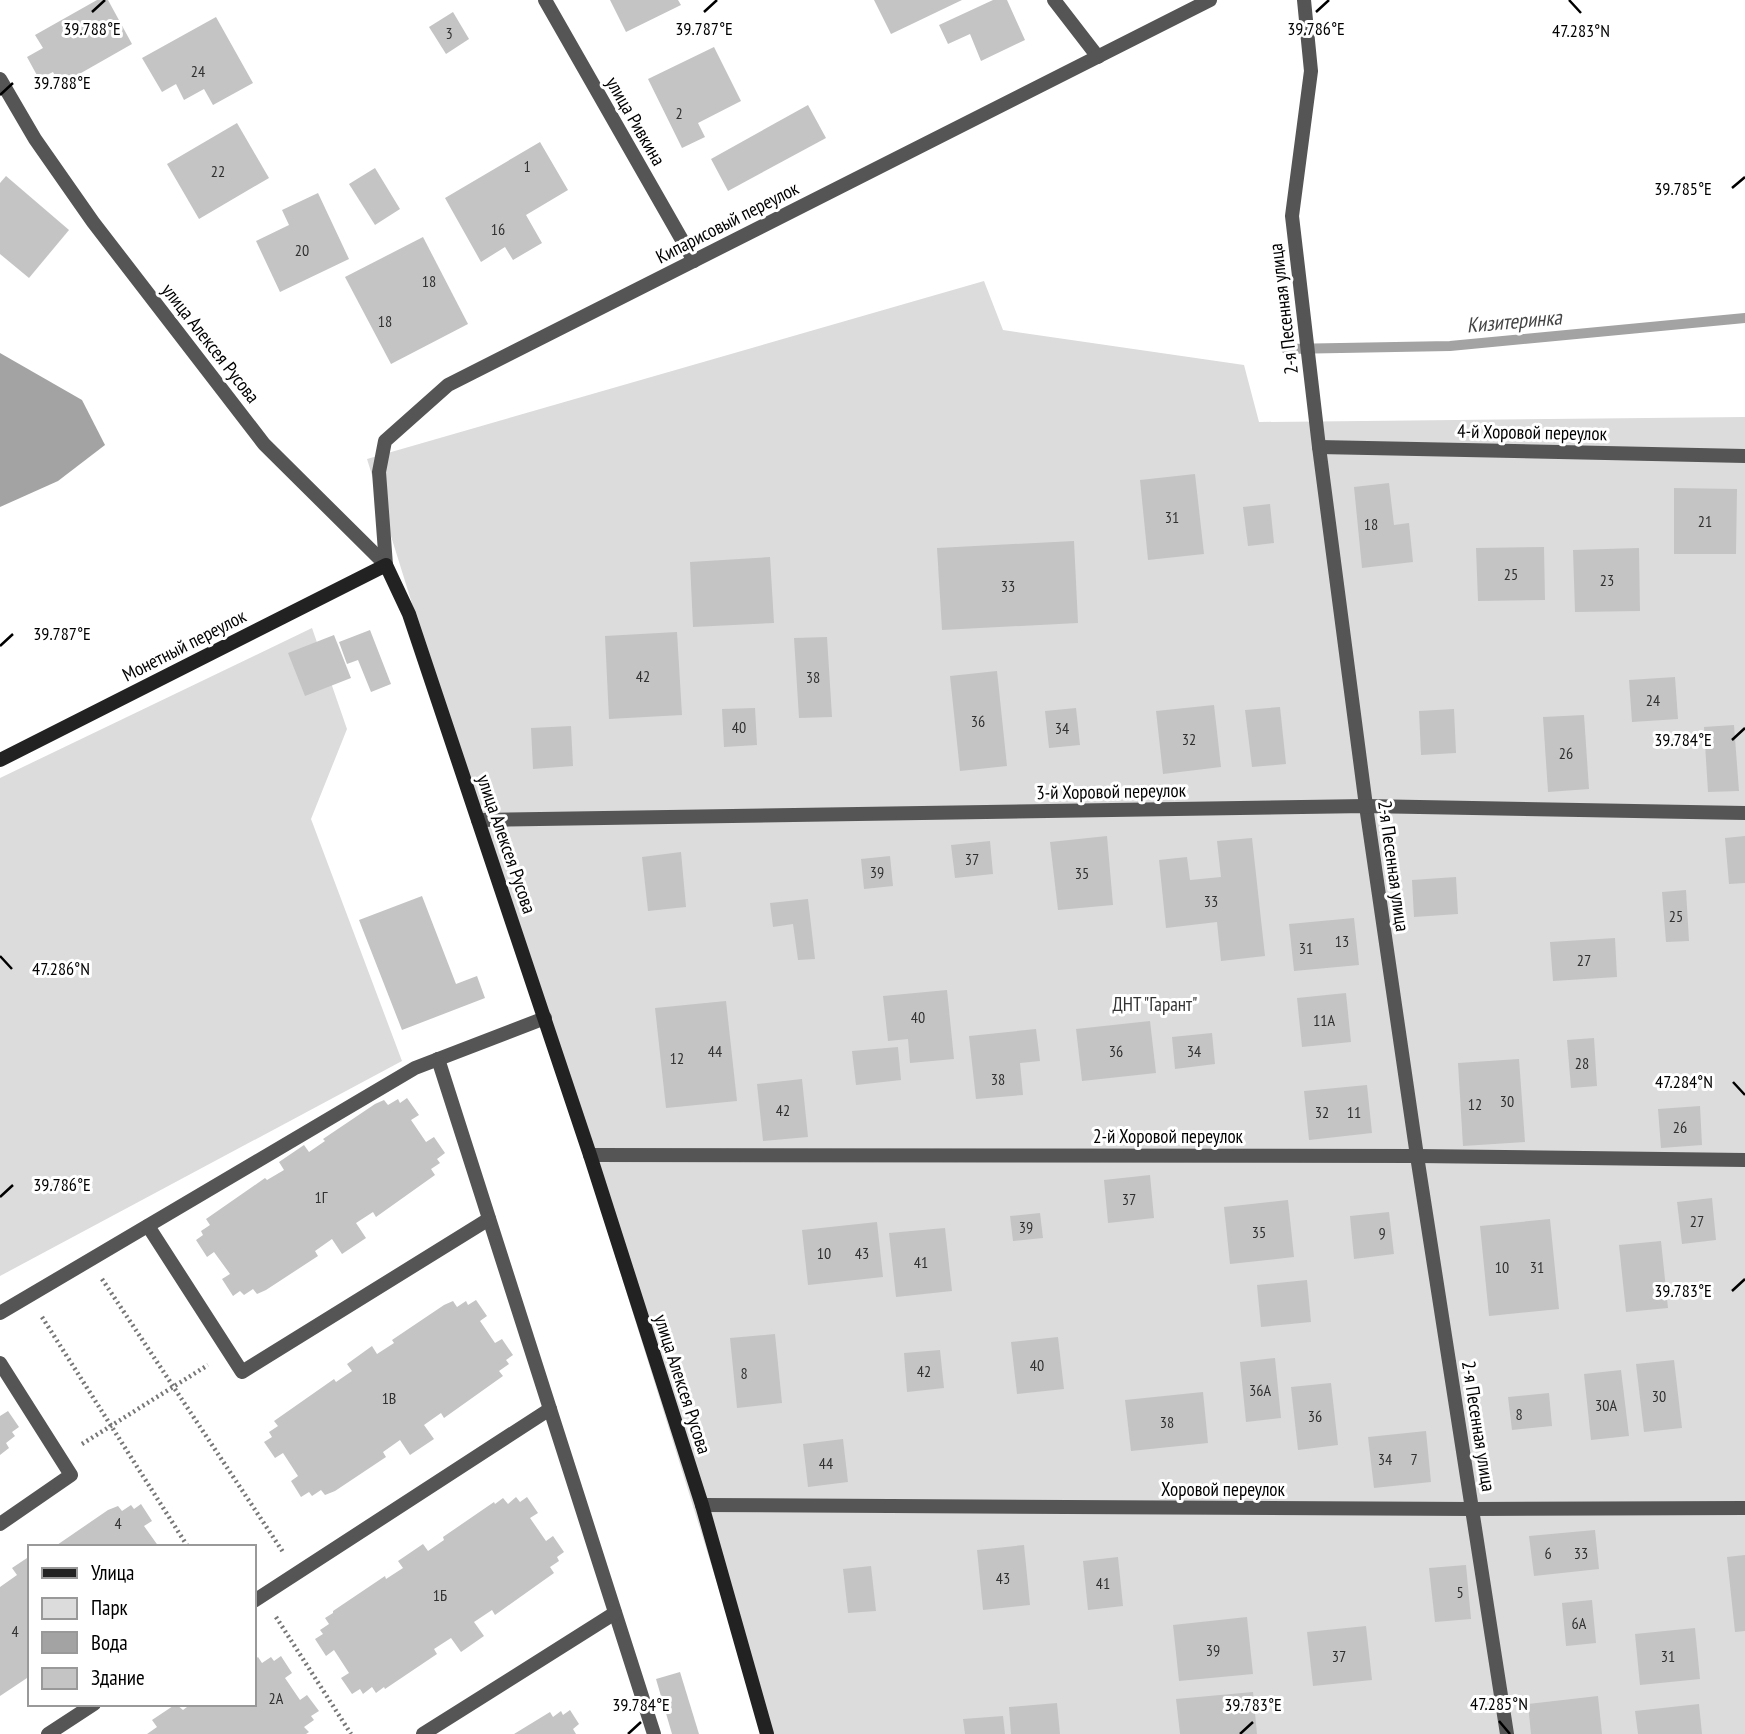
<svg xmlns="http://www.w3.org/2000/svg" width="1745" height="1734" font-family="'PT Sans Narrow',sans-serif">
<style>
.green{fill:#dcdcdc}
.water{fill:#a3a3a3}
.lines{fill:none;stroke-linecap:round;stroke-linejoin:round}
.stream{stroke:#a3a3a3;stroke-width:10}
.building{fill:#c4c4c4}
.path{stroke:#777;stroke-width:4.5;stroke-dasharray:2 3.5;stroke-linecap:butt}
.lane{stroke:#555;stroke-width:14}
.street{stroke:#555;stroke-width:14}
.secondary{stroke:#222;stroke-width:14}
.ticks{fill:none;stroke:#000;stroke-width:2.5}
.labels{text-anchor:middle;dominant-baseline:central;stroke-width:6;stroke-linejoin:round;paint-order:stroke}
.number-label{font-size:16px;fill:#313131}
.street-label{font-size:19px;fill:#000;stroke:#fff}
.park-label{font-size:19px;fill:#333;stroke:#fff}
.water-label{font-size:21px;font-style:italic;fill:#444;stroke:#fff}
.ticks-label{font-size:18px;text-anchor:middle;fill:#000;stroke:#fff;stroke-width:6;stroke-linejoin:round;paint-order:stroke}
</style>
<rect width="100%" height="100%" fill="#fff"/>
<g class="green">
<path d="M984 281 1003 330 1244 365 1259 422 1745 417V1734H764L367 459Z"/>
<path d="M312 628 347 729 311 819 402 1061 0 1276V778Z"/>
</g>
<path class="water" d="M0 353 82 400 105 445 58 481 0 507Z"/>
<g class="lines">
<path class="stream" d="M1286 349 1450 346 1745 318"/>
</g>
<g class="building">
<path d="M97 0H108L132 44 60 85 53 72 39 79 27 57 43 48 35 35Z"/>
<path d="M610 0H678L681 5 626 32Z"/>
<path d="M874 0H962L891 34Z"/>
<path d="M993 0H1007L1025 40 981 61 970 34 948 44 939 25Z"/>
<path d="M453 12 469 39 446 54 429 27Z"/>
<path d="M216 17 253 83 213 105 204 89 184 100 176 84 162 92 142 58Z"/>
<path d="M714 47 741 101 698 123 705 137 682 148 648 79Z"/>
<path d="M808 105 826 138 728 191 711 159Z"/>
<path d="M237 123 269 178 199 219 167 164Z"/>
<path d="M540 142 568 190 526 215 542 243 513 260 505 247 481 262 445 198Z"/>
<path d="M375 168 400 209 375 225 349 184Z"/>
<path d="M6 176 69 230 29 278 0 254V183Z"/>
<path d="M318 193 349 259 280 292 256 241 289 225 282 210Z"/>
<path d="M423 237 468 324 391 364 345 277Z"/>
<path d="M1195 474 1204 554 1148 560 1140 480Z"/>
<path d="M1389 483 1394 525 1409 523 1413 562 1362 568 1354 487Z"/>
<path d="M1674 488 1737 489 1736 554H1674Z"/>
<path d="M1270 504 1274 543 1248 546 1243 507Z"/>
<path d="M1074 541 1078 623 942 630 937 548Z"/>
<path d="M1544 547 1545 600 1478 601 1476 548Z"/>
<path d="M1639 548 1640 611 1575 612 1573 550Z"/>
<path d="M770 557 774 623 693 627 690 562Z"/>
<path d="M370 630 391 684 371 692 358 660 347 664 339 642Z"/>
<path d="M677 632 682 715 609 719 605 636Z"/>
<path d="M334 635 351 678 305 696 288 653Z"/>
<path d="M827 637 832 717 799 718 794 638Z"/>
<path d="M997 671 1007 766 960 771 950 676Z"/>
<path d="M1675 677 1678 719 1632 722 1629 680Z"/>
<path d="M1214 705 1221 767 1163 774 1156 711Z"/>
<path d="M1280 707 1286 764 1252 767 1245 710Z"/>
<path d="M755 708 757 745 724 747 722 709Z"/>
<path d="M1076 708 1080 745 1049 748 1045 711Z"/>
<path d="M1454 709 1456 753 1421 755 1419 711Z"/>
<path d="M1584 715 1589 789 1548 792 1543 717Z"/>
<path d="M1734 725 1739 791 1708 792 1704 727Z"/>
<path d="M571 726 573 766 533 769 531 728Z"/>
<path d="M1107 836 1113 905 1058 910 1050 842Z"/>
<path d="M1745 836V883L1729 884 1725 838Z"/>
<path d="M1252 838 1265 956 1221 961 1217 922 1166 928 1159 860 1187 857 1190 880 1221 877 1217 841Z"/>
<path d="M990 841 993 874 955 878 951 845Z"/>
<path d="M681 852 686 907 648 911 642 857Z"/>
<path d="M890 856 893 886 864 889 861 859Z"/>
<path d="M1456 877 1458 914 1414 917 1412 880Z"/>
<path d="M1686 890 1689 941 1666 942 1662 892Z"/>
<path d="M422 896 456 984 477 976 485 998 402 1030 359 920Z"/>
<path d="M808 899 815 959 798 960 793 924 773 927 770 903Z"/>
<path d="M1354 918 1359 965 1294 971 1289 924Z"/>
<path d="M1615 938 1617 977 1553 981 1550 942Z"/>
<path d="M947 990 954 1059 910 1063 908 1039 888 1041 883 996Z"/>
<path d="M1346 993 1351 1042 1302 1047 1297 998Z"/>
<path d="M726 1001 737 1101 666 1108 655 1008Z"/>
<path d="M1150 1021 1156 1073 1082 1081 1076 1029Z"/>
<path d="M1036 1029 1040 1061 1020 1063 1023 1095 976 1099 969 1036Z"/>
<path d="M1212 1033 1215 1064 1175 1069 1172 1037Z"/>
<path d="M1594 1038 1597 1086 1571 1088 1567 1040Z"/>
<path d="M898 1047 901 1080 856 1085 852 1051Z"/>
<path d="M1519 1059 1525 1142 1463 1146 1458 1063Z"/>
<path d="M802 1079 808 1137 763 1141 757 1084Z"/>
<path d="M1367 1085 1372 1133 1309 1140 1304 1091Z"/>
<path d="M407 1098 419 1115 411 1120 426 1142 434 1137 445 1153 437 1159 440 1163 431 1169 435 1175 376 1217 373 1212 356 1223 366 1238 342 1254 332 1239 315 1251 318 1256 266 1290 257 1294 253 1289 244 1295 240 1291 233 1296 222 1279 230 1274 214 1252 207 1257 196 1240 203 1235 201 1231 210 1225 206 1219 265 1178 267 1180 284 1170 279 1162 304 1145 309 1152 325 1141 323 1139 375 1104 384 1100 388 1105 398 1099 400 1103Z"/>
<path d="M1700 1106 1702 1145 1661 1148 1658 1109Z"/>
<path d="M1150 1175 1154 1218 1108 1223 1104 1180Z"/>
<path d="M1712 1198 1716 1240 1682 1244 1677 1202Z"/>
<path d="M1288 1200 1294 1257 1230 1264 1224 1207Z"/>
<path d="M1389 1212 1394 1254 1354 1259 1350 1216Z"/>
<path d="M1040 1213 1043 1238 1013 1241 1010 1216Z"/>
<path d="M1550 1219 1559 1309 1489 1316 1480 1226Z"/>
<path d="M877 1222 883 1277 808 1285 802 1230Z"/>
<path d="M945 1228 952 1291 896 1297 889 1233Z"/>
<path d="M1661 1241 1668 1308 1626 1312 1619 1245Z"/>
<path d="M1307 1280 1311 1322 1261 1327 1257 1285Z"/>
<path d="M476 1300 487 1316 480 1321 495 1343 502 1339 513 1355 506 1360 509 1364 499 1371 503 1376 444 1418 441 1413 424 1425 434 1439 410 1455 400 1440 383 1452 386 1457 335 1491 325 1495 321 1490 312 1496 309 1492 301 1497 291 1481 298 1476 283 1453 275 1458 264 1442 272 1437 269 1432 278 1426 274 1421 334 1379 336 1382 352 1371 347 1364 372 1346 377 1354 394 1343 392 1340 444 1305 453 1301 457 1307 466 1301 468 1305Z"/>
<path d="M775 1334 782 1403 737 1408 730 1338Z"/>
<path d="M1058 1337 1064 1389 1017 1394 1011 1342Z"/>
<path d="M940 1350 944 1388 907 1392 904 1353Z"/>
<path d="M1275 1358 1281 1418 1246 1422 1240 1362Z"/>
<path d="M1674 1360 1682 1428 1644 1432 1636 1364Z"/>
<path d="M1621 1370 1629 1436 1591 1440 1584 1374Z"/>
<path d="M1331 1383 1338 1445 1298 1450 1291 1387Z"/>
<path d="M1203 1392 1208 1443 1131 1451 1125 1400Z"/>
<path d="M1549 1393 1552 1426 1512 1430 1508 1397Z"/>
<path d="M8 1411 19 1427 12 1432 15 1436 6 1443 9 1448 0 1455V1416Z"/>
<path d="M1426 1431 1431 1482 1374 1488 1368 1437Z"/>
<path d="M843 1439 848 1482 808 1487 803 1444Z"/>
<path d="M516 1497 520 1502 527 1497 538 1513 530 1518 546 1541 553 1536 564 1552 557 1557 559 1561 550 1567 554 1573 495 1615 492 1610 474 1622 484 1636 461 1652 451 1638 434 1649 437 1654 385 1689 384 1687 376 1693 372 1687 363 1694 360 1689 352 1694 341 1678 349 1673 334 1650 326 1656 315 1639 323 1634 320 1630 329 1624 325 1618 333 1613V1611L385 1576 386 1579 403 1568 398 1561 423 1544 428 1551 444 1540 443 1537 494 1502 495 1504 503 1498 508 1504Z"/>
<path d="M141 1504 152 1521 144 1526 159 1547H58L57 1545 108 1510 118 1506 122 1511 131 1505 134 1509Z"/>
<path d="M1595 1530 1599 1569 1534 1576 1529 1536Z"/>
<path d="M1024 1545 1030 1605 983 1610 977 1550Z"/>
<path d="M1745 1555V1631L1735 1632 1727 1557Z"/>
<path d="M30 1556V1676L0 1696V1587L17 1575 12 1568Z"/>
<path d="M1118 1557 1123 1606 1088 1610 1083 1561Z"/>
<path d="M1466 1565 1471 1619 1435 1622 1429 1568Z"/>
<path d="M871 1566 876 1611 848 1613 843 1569Z"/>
<path d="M1592 1600 1596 1643 1566 1646 1562 1603Z"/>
<path d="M1247 1617 1253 1674 1179 1681 1173 1625Z"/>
<path d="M1366 1626 1372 1680 1313 1686 1307 1632Z"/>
<path d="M1695 1628 1700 1679 1640 1685 1635 1634Z"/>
<path d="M281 1656 292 1673 285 1678 300 1700 307 1695 319 1711 311 1716 314 1720 304 1727 309 1732 306 1734H147L157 1727 152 1720 176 1704 183 1710 191 1704H254V1660L258 1657 262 1663 271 1657 274 1661Z"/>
<path d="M680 1672 699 1734H672L656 1679Z"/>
<path d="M1253 1692 1257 1734H1180L1176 1699Z"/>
<path d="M1598 1696 1602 1734H1531L1528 1704Z"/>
<path d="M1057 1703 1060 1734H1011L1009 1707Z"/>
<path d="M1699 1704 1702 1734H1638L1635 1711Z"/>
<path d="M570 1710 579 1724 573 1729 576 1734H514L550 1712 553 1717 561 1711 563 1715Z"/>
<path d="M1003 1716 1005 1734H965L963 1719Z"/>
</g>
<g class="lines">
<g class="path">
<path d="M102 1279 283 1552"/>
<path d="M42 1317 188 1547"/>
<path d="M82 1444 208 1365"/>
<path d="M276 1617 351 1734"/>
</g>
<g class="lane">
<path d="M438 1059 654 1734"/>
<path d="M148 1226 242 1372 489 1219"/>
<path d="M0 1313 415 1068 545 1018"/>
<path d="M0 1363 71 1475 0 1524"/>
<path d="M254 1601 550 1409"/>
<path d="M48 1734 94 1704"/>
<path d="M423 1734 615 1613"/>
</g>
<g class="street">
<path d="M545 0 694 261"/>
<path d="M1054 0 1098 57"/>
<path d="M1304 0 1311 71 1292 216 1319 447 1366 806 1417 1156 1507 1734"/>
<path d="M0 79 35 139 93 222 264 444 386 565"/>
<path d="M1319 447 1745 456"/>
<path d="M386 565 379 472 385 441 448 385 1210 0"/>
<path d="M478 820 1366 806 1745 813"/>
<path d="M590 1155 1417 1156 1745 1160"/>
<path d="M702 1505 1473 1509 1745 1508"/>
</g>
<path class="secondary" d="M0 760 386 565 409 614 590 1155 702 1505 767 1734"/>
</g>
<path class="ticks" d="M1569 0 1581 13M92 12 105 0M704 12 717 0M1316 12 1329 0M0 95 13 83M1732 188 1745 177M0 646 13 634M1732 740 1745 728M0 956 12 969M1733 1082 1745 1095M0 1197 13 1185M1732 1291 1745 1279M1499 1721 1510 1734M628 1734 641 1722M1240 1734 1253 1722"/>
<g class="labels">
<g class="number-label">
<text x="449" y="33">3</text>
<text x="198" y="71">24</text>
<text x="679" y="113">2</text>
<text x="527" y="166">1</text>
<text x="218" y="171">22</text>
<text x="498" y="229">16</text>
<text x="302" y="250">20</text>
<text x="429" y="281">18</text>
<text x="385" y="321">18</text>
<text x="1172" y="517">31</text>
<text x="1705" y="521">21</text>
<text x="1371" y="524">18</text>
<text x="1511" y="574">25</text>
<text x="1607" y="580">23</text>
<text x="1008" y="586">33</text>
<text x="643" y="676">42</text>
<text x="813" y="677">38</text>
<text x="1653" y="700">24</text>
<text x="978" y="721">36</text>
<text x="739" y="727">40</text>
<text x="1062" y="728">34</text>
<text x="1189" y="739">32</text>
<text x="1566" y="753">26</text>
<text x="972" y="859">37</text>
<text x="877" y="872">39</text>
<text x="1082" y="873">35</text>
<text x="1211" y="901">33</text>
<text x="1676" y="916">25</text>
<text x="1342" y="941">13</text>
<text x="1306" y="948">31</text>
<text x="1584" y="960">27</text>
<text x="918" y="1017">40</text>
<text x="1324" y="1020">11А</text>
<text x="715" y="1051">44</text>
<text x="1116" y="1051">36</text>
<text x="1194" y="1051">34</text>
<text x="677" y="1058">12</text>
<text x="1582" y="1063">28</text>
<text x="998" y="1079">38</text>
<text x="1507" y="1101">30</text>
<text x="1475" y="1104">12</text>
<text x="783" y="1110">42</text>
<text x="1322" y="1112">32</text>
<text x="1354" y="1112">11</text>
<text x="1680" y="1127">26</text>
<text x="321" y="1197">1Г</text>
<text x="1129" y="1199">37</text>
<text x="1697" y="1221">27</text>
<text x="1026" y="1227">39</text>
<text x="1259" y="1232">35</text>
<text x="1382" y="1233">9</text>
<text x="824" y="1253">10</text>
<text x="862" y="1253">43</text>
<text x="921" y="1262">41</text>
<text x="1502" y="1267">10</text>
<text x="1537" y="1267">31</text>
<text x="1037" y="1365">40</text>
<text x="924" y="1371">42</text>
<text x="744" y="1373">8</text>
<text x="1260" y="1390">36А</text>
<text x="1659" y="1396">30</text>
<text x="389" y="1398">1В</text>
<text x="1606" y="1405">30А</text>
<text x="1519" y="1414">8</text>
<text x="1315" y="1416">36</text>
<text x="1167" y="1422">38</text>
<text x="1385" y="1459">34</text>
<text x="1414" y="1459">7</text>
<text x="826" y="1463">44</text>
<text x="118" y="1523">4</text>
<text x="1548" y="1553">6</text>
<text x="1581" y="1553">33</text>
<text x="1003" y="1578">43</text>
<text x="1103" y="1583">41</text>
<text x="1460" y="1592">5</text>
<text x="440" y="1595">1Б</text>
<text x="1579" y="1623">6А</text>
<text x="15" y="1631">4</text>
<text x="1213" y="1650">39</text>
<text x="1339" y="1656">37</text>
<text x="1668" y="1656">31</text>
<text x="276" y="1698">2А</text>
</g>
<g class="street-label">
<text transform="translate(636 121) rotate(60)">улица Ривкина</text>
<text transform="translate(727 222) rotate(-27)">Кипарисовый переулок</text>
<text transform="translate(1283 309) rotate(-97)">2-я Песенная улица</text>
<text transform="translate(211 343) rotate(52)">улица Алексея Русова</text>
<text transform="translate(1532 432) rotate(1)">4-й Хоровой переулок</text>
<text transform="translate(184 645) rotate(-27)">Монетный переулок</text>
<text transform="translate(1111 791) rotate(-1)">3-й Хоровой переулок</text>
<text transform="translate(507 844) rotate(71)">улица Алексея Русова</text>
<text transform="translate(1394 866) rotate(82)">2-я Песенная улица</text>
<text x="1168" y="1136">2-й Хоровой переулок</text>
<text transform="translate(683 1384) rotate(72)">улица Алексея Русова</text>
<text transform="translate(1479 1426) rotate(81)">2-я Песенная улица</text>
<text x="1223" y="1489">Хоровой переулок</text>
</g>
<g class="park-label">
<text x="1155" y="1004">ДНТ "Гарант"</text>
</g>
<g class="water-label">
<text transform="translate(1514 321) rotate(-5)">Кизитеринка</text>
</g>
</g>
<g class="ticks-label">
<text x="92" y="35">39.788°E</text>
<text x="704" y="35">39.787°E</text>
<text x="1316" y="35">39.786°E</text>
<text x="1581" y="37">47.283°N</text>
<text x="62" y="89">39.788°E</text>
<text x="1683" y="195">39.785°E</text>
<text x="62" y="640">39.787°E</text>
<text x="1683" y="746">39.784°E</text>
<text x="61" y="975">47.286°N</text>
<text x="1684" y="1088">47.284°N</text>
<text x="62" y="1191">39.786°E</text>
<text x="1683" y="1297">39.783°E</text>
<text x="1499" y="1710">47.285°N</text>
<text x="641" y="1711">39.784°E</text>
<text x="1253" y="1711">39.783°E</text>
</g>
<rect x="28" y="1545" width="228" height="161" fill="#ffffff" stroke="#999999" stroke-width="2"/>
<rect x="42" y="1568" width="35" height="10" fill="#222222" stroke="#999999" stroke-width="2"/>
<text x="91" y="1580" font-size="21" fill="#000000">Улица</text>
<rect x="42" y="1598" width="35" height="21" fill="#dcdcdc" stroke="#999999" stroke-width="2"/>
<text x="91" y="1615" font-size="21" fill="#000000">Парк</text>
<rect x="42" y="1632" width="35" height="21" fill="#a3a3a3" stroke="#999999" stroke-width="2"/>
<text x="91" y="1650" font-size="21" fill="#000000">Вода</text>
<rect x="42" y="1668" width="35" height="21" fill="#c4c4c4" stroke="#999999" stroke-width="2"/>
<text x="91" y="1685" font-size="21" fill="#000000">Здание</text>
</svg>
